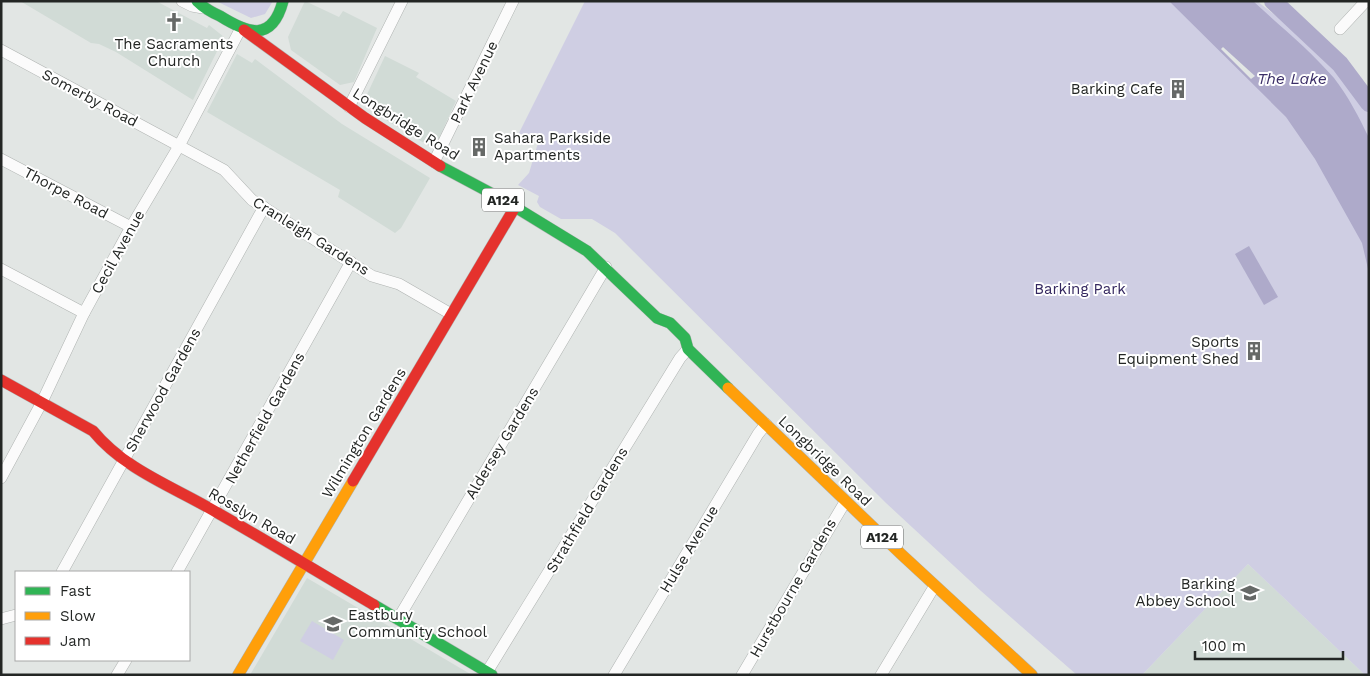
<svg xmlns="http://www.w3.org/2000/svg" width="1370" height="676" font-family="'Work Sans',sans-serif">
<style>
.built{fill:#d1dbd6}
.green{fill:#cfcee3}
.water{fill:#aeaaca}
.pier{fill:#e2e6e4}
.lines{fill:none;stroke-linecap:round;stroke-linejoin:round}
.river{stroke:#aeaaca;stroke-width:18}
.street-casing{stroke:#afb3b1;stroke-width:12}
.fast-casing{stroke:#afb3b1;stroke-width:12}
.slow-casing{stroke:#afb3b1;stroke-width:12}
.jam-casing{stroke:#afb3b1;stroke-width:12}
.street{stroke:#fbfbfb;stroke-width:11}
.fast{stroke:#30b455;stroke-width:11}
.slow{stroke:#ff9f0a;stroke-width:11}
.jam{stroke:#e5322d;stroke-width:11}
.labels{text-anchor:middle;dominant-baseline:central;stroke-width:4;stroke-linejoin:round;paint-order:stroke}
.shield{fill:#fff;stroke:#656766;stroke-width:1}
.shield-label{font-size:14px;font-weight:bold;fill:#232624}
.poi-label{font-size:15px;fill:#232624;stroke:#fff;text-anchor:end}
.street-label{font-size:15px;fill:#232624;stroke:#fff}
.park-label{font-size:15px;fill:#34275f;stroke:#fff}
.water-label{font-size:16px;font-style:italic;fill:#3b2e67;stroke:#fff}
</style>
<rect width="100%" height="100%" fill="#e2e6e4"/>
<g class="built">
<path d="M20 1H156L207 28 209 25 224 37 193 100 116 52 99 44 91 43Z"/>
<path d="M305 1 339 17 343 11 377 28 354 82 340 85 291 50 288 37Z"/>
<path d="M237 54 252 63 255 59 342 124 430 178 401 228 395 233 338 197 340 190 207 112Z"/>
<path d="M385 56 419 73 416 77 456 101 434 149 378 115 363 103Z"/>
<path d="M1248 564 1365 675H1142Z"/>
<path d="M307 578 472 675H250Z"/>
</g>
<g class="green">
<path d="M216 1H273L265 14 251 18Z"/>
<path d="M585 1H1257C1299 35 1343 60 1369 109V675H1365L1248 564 1142 675H1077L981 591 886 503 615 233 592 219H561L540 207 537 202 539 196 518 185 529 173 538 143 519 133Z"/>
<path d="M312 621 344 640 333 660 300 641Z"/>
</g>
<g class="water">
<path d="M1169 1H1253C1280 26 1310 50 1334 78 1348 96 1359 117 1369 138V273L1362 243 1315 159 1286 117Z"/>
<path d="M1249 246 1278 297 1264 305 1235 254Z"/>
</g>
<path class="pier" d="M1223 47 1255 76 1251 79 1221 49Z"/>
<g class="lines">
<path class="river" d="M1273 1 1340 64 1369 103"/>
<g class="street-casing">
<g id="street">
<path d="M182 1 192 6 203 8"/>
<path d="M1340 29 1366 1"/>
<path d="M1 50 224 170 252 200 372 276 399 284 451 314"/>
<path d="M349 107 402 1"/>
<path d="M1 159 131 227"/>
<path d="M434 162 513 1"/>
<path d="M1 269 84 313"/>
<path d="M1 478 42 402 84 313 131 227 179 146 241 28"/>
<path d="M62 572 264 207"/>
<path d="M177 572 351 262"/>
<path d="M1 619 16 615"/>
<path d="M398 619 606 267"/>
<path d="M487 672 680 358 688 349"/>
<path d="M117 675 126 660"/>
<path d="M614 675 758 434 766 424"/>
<path d="M742 675 845 502"/>
<path d="M881 675 934 587"/>
</g>
</g>
<g class="fast-casing">
<g id="fast">
<path d="M197 1C204 8 211 12 220 16 247 33 272 43 283 1"/>
<path d="M440 166 502 199 587 251 657 318 670 323 685 338 688 349 728 388"/>
<path d="M374 605 492 675"/>
</g>
</g>
<g class="slow-casing">
<g id="slow">
<path d="M728 388 901 554 1032 675"/>
<path d="M238 675 353 481"/>
</g>
</g>
<g class="jam-casing">
<g id="jam">
<path d="M244 30 365 118 440 166"/>
<path d="M1 380 93 431C125 470 174 487 216 512 269 542 321 574 374 605"/>
<path d="M353 481 515 207"/>
</g>
</g>
<use href="#street" class="street"/>
<use href="#fast" class="fast"/>
<use href="#slow" class="slow"/>
<use href="#jam" class="jam"/>
</g>
<defs>
<g id="church-bare" transform="scale(1.5)"><path d="M-1.2-6h2.4v3.5h3.3v2.4h-3.3V6h-2.4V-.1h-3.3v-2.4h3.3Z" fill="#666967" stroke="#fff" stroke-width="2.5" paint-order="stroke"/></g>
<g id="building-bare" transform="scale(1.5)"><path d="M-4-6H4V6H1V3H-1V6H-4ZM-2.5-4.3h1.7v1.8h-1.7ZM.8-4.3h1.7v1.8H.8ZM-2.5-1h1.7V.8h-1.7ZM.8-1h1.7V.8H.8Z" fill="#666967" stroke="#fff" stroke-width="2.5" paint-order="stroke"/></g>
<g id="school-bare" transform="scale(1.5)"><path d="M0-5L7-2L0 1L-7-2ZM-4 1L0 2.5L4 1V4Q0 6-4 4Z" fill="#666967" stroke="#fff" stroke-width="2.5" paint-order="stroke"/></g>
</defs>
<g fill-rule="evenodd">
<use href="#church-bare" x="174" y="22"/>
<use href="#building-bare" x="1178" y="89"/>
<use href="#building-bare" x="479" y="147"/>
<use href="#building-bare" x="1254" y="351"/>
<use href="#school-bare" x="1250" y="593"/>
<use href="#school-bare" x="333" y="624"/>
</g>
<g class="labels">
<g class="shield">
<rect x="482" y="188.5" width="42" height="23" rx="4"/>
<rect x="861" y="525.5" width="42" height="23" rx="4"/>
</g>
<g class="shield-label">
<text x="503" y="200">A124</text>
<text x="882" y="537">A124</text>
</g>
<g class="poi-label">
<text x="174" y="44" text-anchor="middle">The Sacraments<tspan x="174" dy="17">Church</tspan></text>
<text x="1163" y="89">Barking Cafe</text>
<text x="494" y="138" text-anchor="start">Sahara Parkside<tspan x="494" dy="17">Apartments</tspan></text>
<text x="1239" y="342">Sports<tspan x="1239" dy="17">Equipment Shed</tspan></text>
<text x="1235" y="584">Barking<tspan x="1235" dy="17">Abbey School</tspan></text>
<text x="348" y="615" text-anchor="start">Eastbury<tspan x="348" dy="17">Community School</tspan></text>
</g>
<g class="street-label">
<text transform="translate(474 82) rotate(-64)">Park Avenue</text>
<text transform="translate(90 98) rotate(28)">Somerby Road</text>
<text transform="translate(406 124) rotate(32)">Longbridge Road</text>
<text transform="translate(66 193) rotate(28)">Thorpe Road</text>
<text transform="translate(311 236) rotate(32)">Cranleigh Gardens</text>
<text transform="translate(118 252) rotate(-61)">Cecil Avenue</text>
<text transform="translate(163 390) rotate(-61)">Sherwood Gardens</text>
<text transform="translate(265 418) rotate(-61)">Netherfield Gardens</text>
<text transform="translate(364 433) rotate(-59)">Wilmington Gardens</text>
<text transform="translate(502 443) rotate(-59)">Aldersey Gardens</text>
<text transform="translate(825 461) rotate(44)">Longbridge Road</text>
<text transform="translate(587 510) rotate(-59)">Strathfield Gardens</text>
<text transform="translate(252 516) rotate(30)">Rosslyn Road</text>
<text transform="translate(689 549) rotate(-59)">Hulse Avenue</text>
<text transform="translate(793 588) rotate(-60)">Hurstbourne Gardens</text>
</g>
<g class="park-label">
<text x="1080" y="289">Barking Park</text>
</g>
<g class="water-label">
<text x="1292" y="78">The Lake</text>
</g>
</g>
<rect width="1370" height="676" fill="none" stroke="#232624" stroke-width="5"/>
<rect x="15" y="571" width="175" height="90" fill="#ffffff" stroke="#a7a8a7"/>
<rect x="25" y="587" width="25" height="8" fill="#30b455" stroke="#a7a8a7"/>
<text x="60" y="596" font-size="15" fill="#232624">Fast</text>
<rect x="25" y="612" width="25" height="8" fill="#ff9f0a" stroke="#a7a8a7"/>
<text x="60" y="621" font-size="15" fill="#232624">Slow</text>
<rect x="25" y="637" width="25" height="8" fill="#e5322d" stroke="#a7a8a7"/>
<text x="60" y="646" font-size="15" fill="#232624">Jam</text>
<path d="M1195 651v8h148v-8" fill="none" stroke="#232624" stroke-width="2.5"/>
<text x="1202" y="651" font-size="15" fill="#232624" stroke="#ffffff" stroke-width="4" paint-order="stroke">100 m</text>
</svg>
